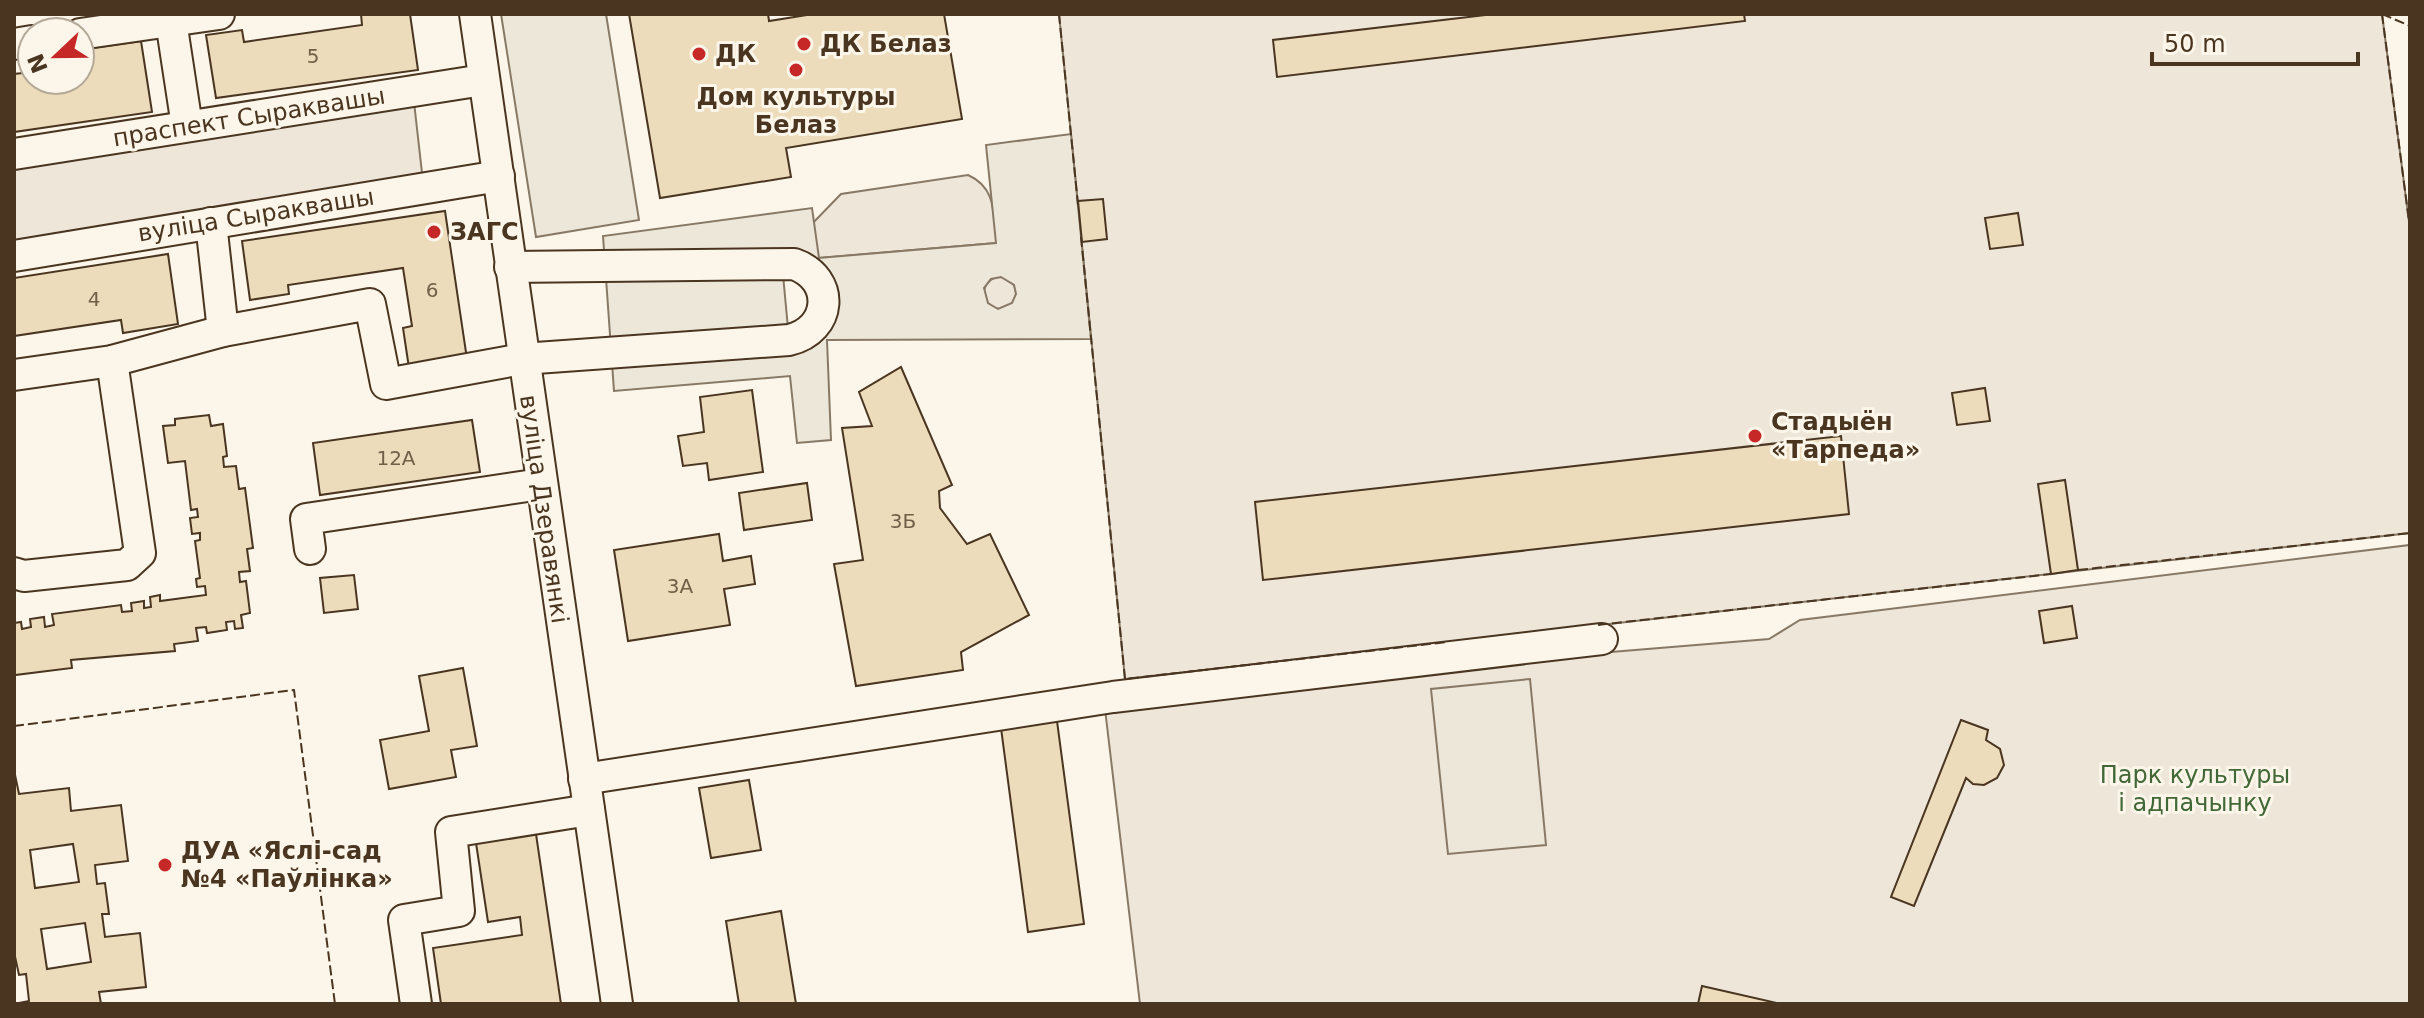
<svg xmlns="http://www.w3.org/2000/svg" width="2424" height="1018" font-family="'DejaVu Sans',sans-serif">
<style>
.green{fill:#ede6d9;stroke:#887966;stroke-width:2}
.parking{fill:#ede7d9;stroke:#887966;stroke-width:2;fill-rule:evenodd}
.building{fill:#ecdcbc;stroke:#4a3520;stroke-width:2;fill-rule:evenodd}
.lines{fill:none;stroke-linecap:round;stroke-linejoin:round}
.minor-casing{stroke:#4a3520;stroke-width:34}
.minor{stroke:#fbf6e9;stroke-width:30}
.fence{stroke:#4a3520;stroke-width:2;stroke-dasharray:10 4;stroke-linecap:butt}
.poi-dot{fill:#c62828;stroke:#fbf6e9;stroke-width:3}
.labels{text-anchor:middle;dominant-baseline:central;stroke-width:6;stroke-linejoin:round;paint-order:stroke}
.number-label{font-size:20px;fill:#725f47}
.poi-label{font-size:24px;font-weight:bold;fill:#4a3520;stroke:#fbf6e9;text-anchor:start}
.street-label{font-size:24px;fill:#4a3520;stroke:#fbf6e9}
.park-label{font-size:24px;fill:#436837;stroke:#fbf6e9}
</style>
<rect width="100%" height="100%" fill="#fbf6e9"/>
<g class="green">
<path d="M1059 14H2382L2410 229V533L1125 679Z"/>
<path d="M414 102 422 173 14 247V164Z"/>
<path d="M968 175C997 188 993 214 997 243L818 258 807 229 841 194Z"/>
<circle cx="1000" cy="293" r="16"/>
<path d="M2410 545V1004H1140L1105 709 1550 657 1769 639 1800 620Z"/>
</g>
<g class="parking">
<path d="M501 14H606L639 220 536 237Z"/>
<path d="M1071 134 1091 339 827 340 831 440 797 443 790 376 614 391 603 236 812 208 819 258 996 243 986 145ZM782 264 824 311 789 339ZM1001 277 1014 285 1016 294 1012 303 998 309 988 303 984 288 991 279Z"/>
<path d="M1530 679 1546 845 1448 854 1431 689Z"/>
</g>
<g class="building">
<path d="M361 14H410L418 70 216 98 206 35 242 30 244 42 362 25Z"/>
<path d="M629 14H768L769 21 813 14H944L962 119 786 148 791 177 660 198Z"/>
<path d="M1494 14H1744L1745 21 1277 77 1273 40Z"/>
<path d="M141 41 152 112 14 132V74L32 72V80H80V65L87 64 85 49Z"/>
<path d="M1103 199 1107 239 1082 242 1078 201Z"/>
<path d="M445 211 467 359 409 368 403 328 412 326 403 268 288 285 289 294 250 300 242 241Z"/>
<path d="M2018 213 2023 245 1990 249 1985 218Z"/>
<path d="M168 254 178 324 123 333 121 320 14 336V278Z"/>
<path d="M901 367 952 485 939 491 940 508 967 544 990 534 1029 615 961 652 963 670 856 686 834 564 863 560 842 428 872 426 859 392Z"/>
<path d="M1985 388 1990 421 1957 425 1952 393Z"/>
<path d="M752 390 763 472 709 480 707 463 683 466 678 436 704 432 700 397Z"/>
<path d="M209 415 211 426 223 424 227 456 223 457 224 467 236 466 239 489 245 488 253 548 247 549 250 571 239 572 240 582 246 581 250 613 241 615 243 628 235 629 234 621 226 622 227 630 207 633 206 627 196 628 198 641 174 644 175 651 71 660 72 668 15 675 14 623 21 622 22 629 31 627 30 619 44 617 45 627 54 625 52 614 121 605 122 612 132 611 131 603 144 601V608L151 607 150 597 160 595V601L206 595 205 586 197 587 196 579 200 578 195 541 200 540V533L192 534 190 518 198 517 197 509 191 510 185 461 168 463 163 426 175 425V419Z"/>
<path d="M472 420 480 472 320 495 313 443Z"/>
<path d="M1841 436 1849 514 1263 580 1255 502Z"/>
<path d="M2065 480 2078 570 2051 574 2038 484Z"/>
<path d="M807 483 812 520 744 530 739 493Z"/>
<path d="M719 534 723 561 751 556 755 584 724 589 730 625 628 641 614 550Z"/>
<path d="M354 575 358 609 324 613 320 578Z"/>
<path d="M2072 606 2077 638 2044 643 2039 611Z"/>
<path d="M463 668 477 746 451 750 456 777 389 789 380 740 429 731 419 676Z"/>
<path d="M1961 720 1988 730 1986 740 2000 749 2004 765 1997 778 1984 785 1973 784 1966 778 1914 906 1891 897Z"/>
<path d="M1057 721 1084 924 1028 932 1001 728Z"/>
<path d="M14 770 19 794 69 788 71 811 121 805 128 861 95 865 97 884 105 883 109 914H102L105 937 140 933 146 987 99 992 101 1004H14L29 1001 26 974 19 975 14 952ZM73 844 79 882 35 888 30 850ZM85 923 91 962 47 969 41 929Z"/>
<path d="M749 780 761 850 711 858 699 788Z"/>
<path d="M536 834 561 1004H441L433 948 522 935 520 917 488 922 476 843Z"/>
<path d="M781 911 796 1004H739L726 921Z"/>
<path d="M1702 986 1781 1004H1698Z"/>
</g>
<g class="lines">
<g class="minor-casing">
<g id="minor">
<path d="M475 14 617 1004"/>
<path d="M171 21 187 126"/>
<path d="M80 34 219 14"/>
<path d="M14 44 32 41"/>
<path d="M14 154 483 80"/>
<path d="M211 223 223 331"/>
<path d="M14 256 499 176"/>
<path d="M14 375 112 361 223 331 370 304 386 384 522 359 789 340C832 330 836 279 794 264L510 267"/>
<path d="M310 549 306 519 541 484"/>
<path d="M14 573 24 576 127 565 140 553 112 361"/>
<path d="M584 779 1113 697 1602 639"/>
<path d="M416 1004 404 920 459 911 451 832 589 810"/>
</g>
</g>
<use href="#minor" class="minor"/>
<g class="fence">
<path d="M1059 14 1078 205"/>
<path d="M2382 14 2410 229"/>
<path d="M2382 14 2410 26"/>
<path d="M1081 237 1125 679 1447 642"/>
<path d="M2078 570 2410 533"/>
<path d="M1598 625 2051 574"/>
<path d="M14 726 294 690 335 1004"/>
</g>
</g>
<g class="poi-dot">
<circle cx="804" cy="44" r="8"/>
<circle cx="699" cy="54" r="8"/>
<circle cx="796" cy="70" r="8"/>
<circle cx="434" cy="232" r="8"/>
<circle cx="1755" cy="436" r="8"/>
<circle cx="165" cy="865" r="8"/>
</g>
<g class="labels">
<g class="number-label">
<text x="313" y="56">5</text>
<text x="432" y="290">6</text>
<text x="94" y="299">4</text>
<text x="396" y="458">12А</text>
<text x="903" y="521">3Б</text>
<text x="680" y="586">3А</text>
</g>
<g class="poi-label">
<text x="820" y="44">ДК Белаз</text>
<text x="715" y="54">ДК</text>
<text x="796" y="97" text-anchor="middle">Дом культуры<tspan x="796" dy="28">Белаз</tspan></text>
<text x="450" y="232">ЗАГС</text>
<text x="1771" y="422">Стадыён<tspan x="1771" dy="28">«Тарпеда»</tspan></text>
<text x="181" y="851">ДУА «Яслі-сад<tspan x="181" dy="28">№4 «Паўлінка»</tspan></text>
</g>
<g class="street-label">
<text transform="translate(249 117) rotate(-9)">праспект Сыраквашы</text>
<text transform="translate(256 215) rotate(-9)">вуліца Сыраквашы</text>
<text transform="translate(544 509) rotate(82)">вуліца Дзеравянкі</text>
</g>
<g class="park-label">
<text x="2195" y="775">Парк культуры<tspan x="2195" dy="28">і адпачынку</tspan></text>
</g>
</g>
<rect width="2424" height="1018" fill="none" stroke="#4a3520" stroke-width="32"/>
<g transform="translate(56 56) rotate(248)"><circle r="38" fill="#fbf6e9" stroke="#b4a999" stroke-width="2"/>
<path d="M0-6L14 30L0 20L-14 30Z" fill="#c62828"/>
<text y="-12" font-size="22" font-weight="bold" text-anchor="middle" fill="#4a3520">N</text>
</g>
<path d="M2152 52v12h206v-12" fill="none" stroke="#4a3520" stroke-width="4"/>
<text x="2164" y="52" font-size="24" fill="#4a3520" stroke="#fbf6e9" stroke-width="6" paint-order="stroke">50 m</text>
</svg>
